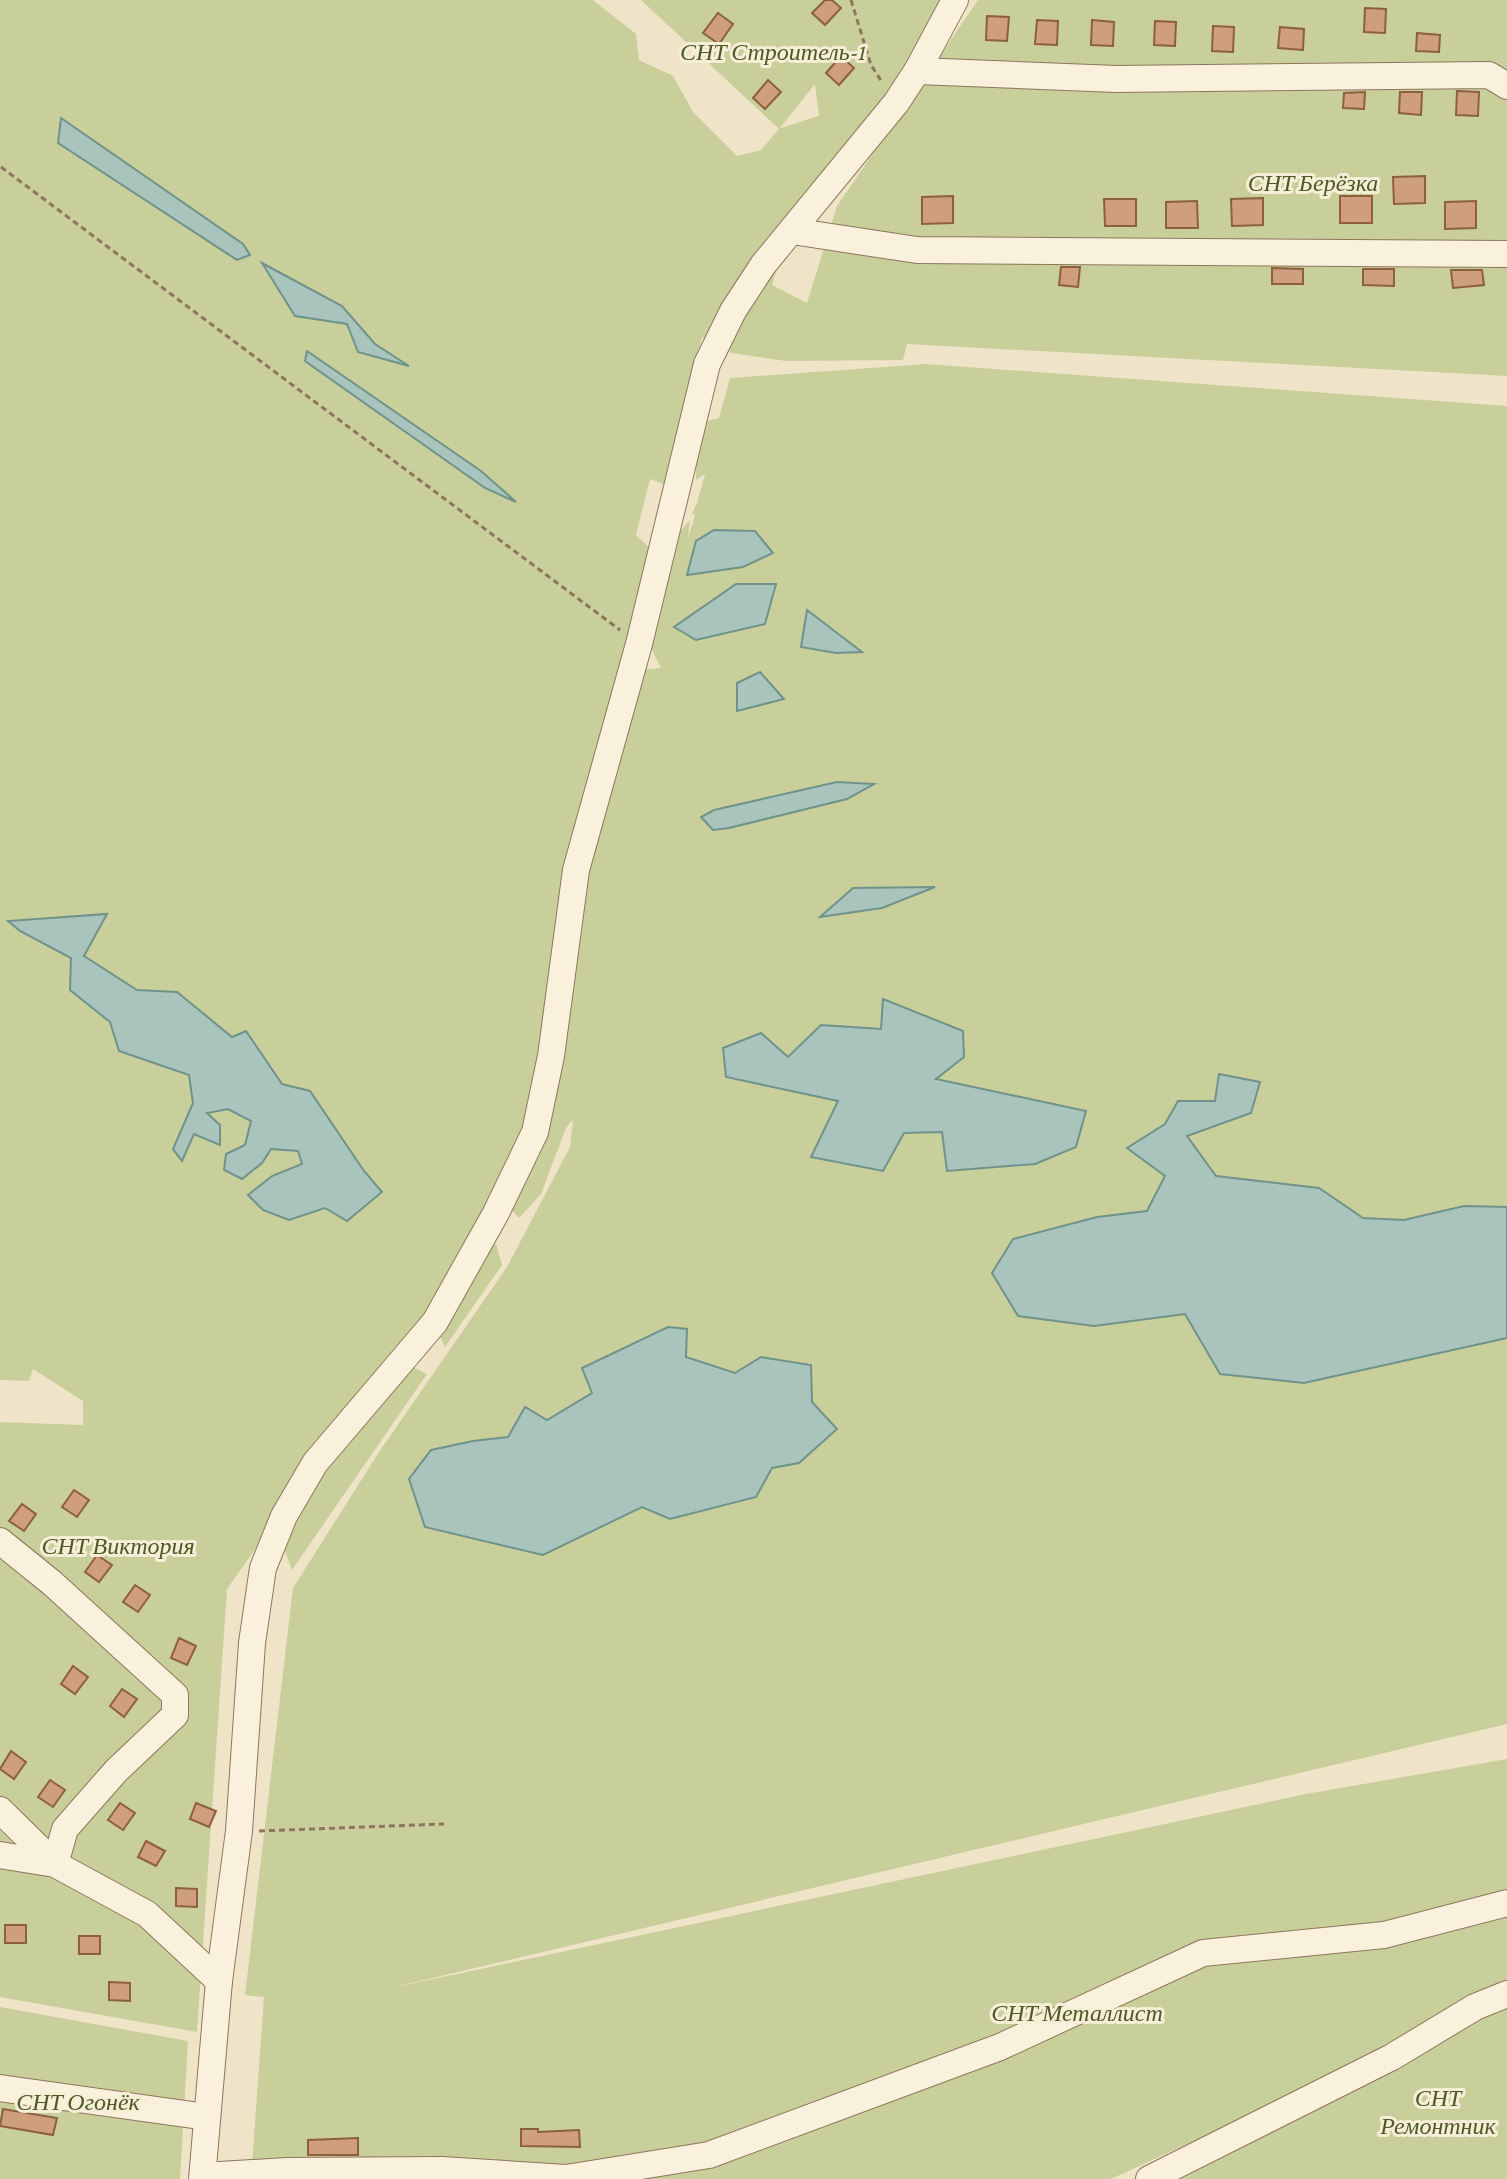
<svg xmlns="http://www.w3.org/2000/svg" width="1507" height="2179" font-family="'Crimson Pro',serif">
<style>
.green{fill:#c9cf9b;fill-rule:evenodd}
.water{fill:#a9c4bc;stroke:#6f938a;stroke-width:2}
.building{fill:#cf9f7d;stroke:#8d5f41;stroke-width:2}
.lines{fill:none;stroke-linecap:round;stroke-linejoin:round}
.minor-casing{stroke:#8d765c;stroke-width:28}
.path{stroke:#8d765c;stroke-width:3;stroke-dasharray:6 4;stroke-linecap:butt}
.minor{stroke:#faf1dc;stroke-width:26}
.labels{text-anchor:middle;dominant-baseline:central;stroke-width:6;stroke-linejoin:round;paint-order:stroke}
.park-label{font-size:24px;font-style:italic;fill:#4d5a26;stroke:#f7eed8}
</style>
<rect width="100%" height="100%" fill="#f0e4c8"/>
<g class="green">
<path d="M0 0H593L636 34 639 60 673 76 693 112 737 156 761 150 779 129 641 0H948L913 68 789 227 772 285 807 303 837 206 978 0H1507V376L907 344 903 360 786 361 732 353 702 337 669 486 650 479 636 535 656 554 527 1135 421 1326 342 1411 263 1538 227 1589 197 2032 0 1997V1422L83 1425V1401L33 1369 29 1381 0 1380ZM815 84 819 116 781 128H780ZM61 119 243 244 249 255 237 260ZM342 306 375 344 406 365 358 352ZM307 352 513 500 485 488 306 361ZM107 915 84 956 137 990 177 992 232 1037 246 1032 282 1084 382 1192 289 1220 272 1176 302 1164 298 1151 271 1149 262 1163 245 1145 251 1121 228 1109 206 1112 219 1144 194 1134 182 1160 173 1149 193 1103 189 1075 119 1051 111 1022 70 990 71 958 20 931Z"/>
<path d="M926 364 1507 406V1207L1464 1206 1404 1220 1363 1218 1319 1188 1216 1176 1187 1136 1251 1113 1219 1075 1215 1101H1178L1165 1124 1127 1148 1165 1176 1147 1211 1097 1217 1013 1239 1094 1326 1185 1314 1221 1374 1304 1383 1507 1338V1724L386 1989 1306 1794 1507 1759V1997L1111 2179H251L264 1997 245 1995 293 1588 379 1452 507 1267 570 1147 573 1119 566 1128 541 1194 519 1218 510 1208 555 1102 569 980 588 866 641 670 661 668 648 642 675 538 690 520 688 538 695 515 692 513 697 503 705 474 696 480V458L707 421 719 418 730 378ZM837 782 872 784 702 818 714 809ZM853 888H932L882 908 822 916ZM883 1000 935 1079 1085 1111 942 1132 904 1133 883 1171 812 1156 838 1101 726 1078 761 1034 788 1057 821 1025 881 1029ZM686 1357 735 1373 761 1357 799 1463 772 1467 670 1519 642 1506 543 1555 473 1441 508 1437 525 1407 547 1420 592 1393 582 1369Z"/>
<path d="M496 1244 502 1265 445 1347 439 1334 488 1250Z"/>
<path d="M413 1367 427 1374 292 1570 284 1548 321 1472Z"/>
<path d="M1507 2002V2179H1142Z"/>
<path d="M0 2007 188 2041 180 2179H0Z"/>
</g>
<g class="water">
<path d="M61 118 243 244 250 255 237 260 58 143Z"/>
<path d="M262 263 342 306 375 344 409 366 358 352 347 324 295 316Z"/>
<path d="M307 351 481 471 516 502 485 488 305 361Z"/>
<path d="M714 530 755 531 773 553 743 567 687 575 696 541Z"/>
<path d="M736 584H776L765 624 696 640 674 627Z"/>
<path d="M807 610 862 652 836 653 801 647Z"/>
<path d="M760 672 784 699 737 711V683Z"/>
<path d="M837 782 874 784 847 799 729 828 713 830 701 817 714 810Z"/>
<path d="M935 887 882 908 820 917 853 888Z"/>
<path d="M107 914 84 956 137 990 177 992 232 1037 246 1031 282 1084 310 1091 364 1171 382 1192 347 1221 325 1208 289 1220 263 1210 248 1195 272 1176 302 1164 298 1151 271 1149 262 1163 242 1179 224 1170 226 1154 245 1145 251 1121 228 1109 207 1113 220 1125V1145L194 1134 182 1161 173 1149 193 1103 189 1075 119 1051 110 1022 70 990 71 958 20 931 8 921Z"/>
<path d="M883 999 963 1031 964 1057 936 1079 1086 1111 1076 1147 1035 1164 947 1171 942 1132 904 1133 883 1171 811 1157 838 1101 726 1077 723 1048 761 1033 788 1057 821 1025 881 1029Z"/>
<path d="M1219 1074 1260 1082 1251 1113 1187 1136 1216 1176 1319 1188 1363 1218 1404 1220 1464 1206 1507 1207V1338L1304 1383 1220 1374 1185 1314 1094 1326 1018 1316 992 1273 1013 1239 1097 1217 1147 1211 1165 1176 1127 1148 1165 1124 1178 1101H1215Z"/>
<path d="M668 1327 687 1329 686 1357 735 1373 761 1357 811 1365 812 1402 837 1429 799 1463 772 1468 756 1497 670 1519 642 1507 543 1555 425 1527 409 1479 431 1450 473 1441 508 1437 525 1407 547 1420 592 1393 582 1368Z"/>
</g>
<g class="building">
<path d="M825 0H832L841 8 825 25 812 13Z"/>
<path d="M1365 8 1386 9 1385 33 1364 32Z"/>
<path d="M718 13 733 24 719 44 703 33Z"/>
<path d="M987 16 1009 17 1007 41 986 40Z"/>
<path d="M1037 20 1058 21 1057 45 1035 44Z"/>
<path d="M1092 20 1114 22 1113 46 1091 45Z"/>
<path d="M1155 21 1176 22 1175 46 1154 45Z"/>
<path d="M1213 26 1234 27 1233 52 1212 51Z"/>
<path d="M1280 27 1304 29 1303 50 1278 48Z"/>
<path d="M1417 33 1440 35 1439 52 1416 51Z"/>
<path d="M841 56 854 68 839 85 826 73Z"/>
<path d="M768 80 781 92 765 109 753 98Z"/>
<path d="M1457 91 1479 92 1478 116 1456 115Z"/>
<path d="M1365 92 1364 109 1343 108 1344 93Z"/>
<path d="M1400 92H1422L1421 115 1399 113Z"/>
<path d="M1425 176V203L1394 204 1393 177Z"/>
<path d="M953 196V223L922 224V197Z"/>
<rect x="1340" y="196" width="32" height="27"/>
<path d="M1263 198V225L1232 226 1231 199Z"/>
<path d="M1104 199H1136V226H1105Z"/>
<path d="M1197 201 1198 228H1166V202Z"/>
<path d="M1476 201V228L1445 229V202Z"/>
<path d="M1061 267H1080L1078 287 1059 285Z"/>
<path d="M1272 268 1303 269V284H1272Z"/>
<path d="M1363 269H1394V286L1363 285Z"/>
<path d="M1451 270H1482L1484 285 1453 288Z"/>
<path d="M74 1490 89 1500 77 1517 62 1507Z"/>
<path d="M22 1504 36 1514 24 1531 9 1521Z"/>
<path d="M97 1555 112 1565 99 1582 85 1572Z"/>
<path d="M135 1585 150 1595 138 1612 123 1602Z"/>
<path d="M179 1638 196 1646 187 1665 171 1658Z"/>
<path d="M73 1666 88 1677 75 1694 61 1684Z"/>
<path d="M122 1689 137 1699 124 1717 110 1706Z"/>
<path d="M11 1751 26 1762 14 1779 0 1769Z"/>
<path d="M50 1780 65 1790 53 1807 38 1797Z"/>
<path d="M120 1803 135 1813 123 1830 108 1820Z"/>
<path d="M196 1803 216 1811 209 1827 190 1819Z"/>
<path d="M146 1841 165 1851 156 1866 138 1857Z"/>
<path d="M176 1888 197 1889V1907L176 1906Z"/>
<rect x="5" y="1925" width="21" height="18"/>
<rect x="79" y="1936" width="21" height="18"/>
<path d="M109 1982 130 1983V2001L109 2000Z"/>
<path d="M3 2109 57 2118 53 2135 0 2126Z"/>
<path d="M521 2129H538V2132L579 2130 580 2147 521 2146Z"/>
<path d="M358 2138V2155H308V2140Z"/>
</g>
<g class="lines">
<g class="minor-casing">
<g id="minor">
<path d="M917 71 1116 79 1489 75 1507 86"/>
<path d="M792 231 917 250 1507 254"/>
<path d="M0 1541 52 1583 175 1695V1715L116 1771 65 1829 55 1864 0 1810"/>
<path d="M0 1855 55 1864 147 1914 219 1981"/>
<path d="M0 2088 207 2117"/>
<path d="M203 2176 287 2171 442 2170 566 2178 709 2155 1000 2047 1203 1953 1384 1935 1507 1903"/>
<path d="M202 2179 219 1981 239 1831 252 1643 263 1568 284 1516 315 1463 435 1322 496 1213 535 1132 551 1056 576 870 639 644 707 364 733 311 763 265 896 103 917 71 955 0"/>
<path d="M1149 2179 1392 2057 1475 2007 1507 1994"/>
</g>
</g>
<g class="path">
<path d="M851 0 871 65 882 82"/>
<path d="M1 167 620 630"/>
<path d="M259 1831 444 1824"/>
</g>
<use href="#minor" class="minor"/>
</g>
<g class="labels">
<g class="park-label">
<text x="773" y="51">СНТ Строитель-1</text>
<text x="1313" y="182">СНТ Берёзка</text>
<text x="118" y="1545">СНТ Виктория</text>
<text x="1077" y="2012">СНТ Металлист</text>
<text x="1438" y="2097">СНТ<tspan x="1438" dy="28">Ремонтник</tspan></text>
<text x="78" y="2101">СНТ Огонёк</text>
</g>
</g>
</svg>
